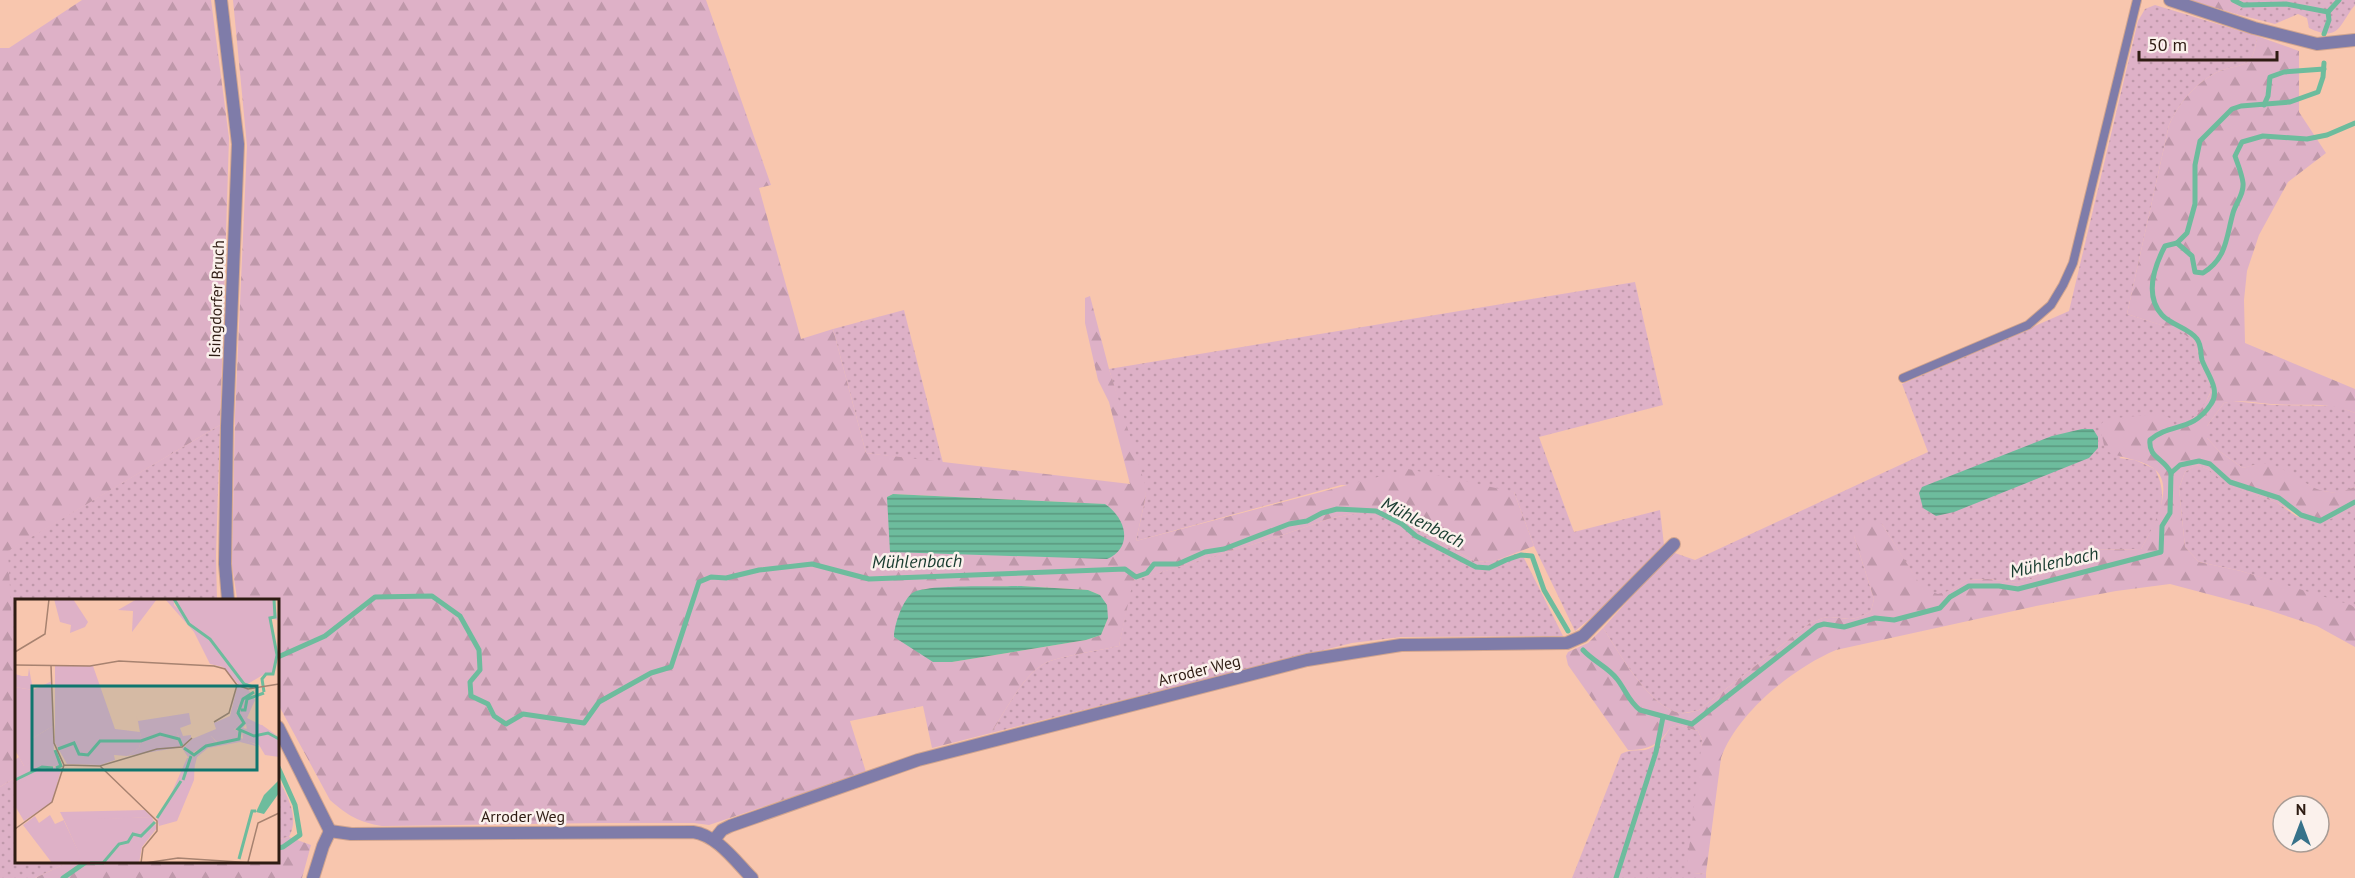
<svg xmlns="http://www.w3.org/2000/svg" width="2355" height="878" font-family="'PT Sans',sans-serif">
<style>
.grass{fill:url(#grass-dots)}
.forest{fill:url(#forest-firs);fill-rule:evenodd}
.water{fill:url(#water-rules)}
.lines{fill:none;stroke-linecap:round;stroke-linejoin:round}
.stream{stroke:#6dbc9d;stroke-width:5}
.lane-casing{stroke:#d0a48f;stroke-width:10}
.street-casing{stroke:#d0a48f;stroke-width:14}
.lane{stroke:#7f7ca9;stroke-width:8}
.street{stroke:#7f7ca9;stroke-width:12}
.labels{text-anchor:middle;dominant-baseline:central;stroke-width:5;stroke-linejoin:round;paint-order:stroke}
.street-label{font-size:16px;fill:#2e1c13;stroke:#fbf1ec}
.water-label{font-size:18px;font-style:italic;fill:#173b2e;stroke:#fbf1ec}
.inset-river{fill:none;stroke:#6dbc9d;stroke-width:3}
.inset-road{fill:none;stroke:#a78270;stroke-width:1.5}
.view{fill:#0f766e;fill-opacity:0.15;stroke:#0f766e;stroke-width:3}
.inset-edge{fill:none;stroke:#2e1c13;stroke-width:3}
</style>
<defs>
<pattern id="grass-dots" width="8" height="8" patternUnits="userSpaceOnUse" patternTransform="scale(1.5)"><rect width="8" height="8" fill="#deb1c7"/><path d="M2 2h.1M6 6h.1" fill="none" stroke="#bf98aa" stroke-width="1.8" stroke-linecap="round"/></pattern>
<pattern id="forest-firs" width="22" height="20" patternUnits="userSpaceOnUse" patternTransform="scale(1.5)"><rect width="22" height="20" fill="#deb1c7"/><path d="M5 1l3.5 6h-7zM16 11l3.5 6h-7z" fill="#bf98aa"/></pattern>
<pattern id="water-rules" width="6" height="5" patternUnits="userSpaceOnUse" patternTransform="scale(1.5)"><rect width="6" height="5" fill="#6dbc9d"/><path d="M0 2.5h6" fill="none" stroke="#5a987f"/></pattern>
</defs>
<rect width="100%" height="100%" fill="#f8c6ae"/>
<g class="grass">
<path d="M2239 0H2355V5C2339 24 2340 43 2309 28L2307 18 2298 14 2275 24 2236 14 2245 3Z"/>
<path d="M2155 5 2257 36C2253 75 2238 60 2212 75 2192 87 2178 105 2169 125L2127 314 2180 331 2193 340 2212 389 2202 410 2187 423 2176 427 2119 458 2135 460 2155 469C2171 501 2157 520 2141 549L2090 550 2052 570 2031 579 2017 583 1988 579 1967 580 1952 590 1938 595 1923 590 1882 524 1854 536 1874 599 1871 611C1851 623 1849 618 1829 617 1823 617 1816 621 1810 623L1699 710C1694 711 1686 713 1681 713 1650 709 1619 652 1603 628L1672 552 1695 560 1928 452 1902 384 2069 311 2138 21 2145 9Z"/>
<path d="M1635 282 1663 405 1539 437 1574 532 1660 510 1664 545 1591 618 1575 631 1534 546 1514 492 1341 485 1136 541 1146 495 1109 369Z"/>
<path d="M904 310 943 463 866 453 833 329Z"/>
<path d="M2232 401 2274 405 2337 406 2355 413V487L2340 493 2319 491 2298 479 2255 465 2243 468 2219 451 2207 438V426L2224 403Z"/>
<path d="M220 425 216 556 217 600H16V700L7 551Z"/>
<path d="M2196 465 2208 469 2230 486 2276 502 2296 516 2320 523 2355 508V608L2241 571 2199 562 2185 547 2179 488 2185 472Z"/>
<path d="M1362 512 1387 513 1474 561 1492 562 1521 552 1563 636 1401 637 1352 643 991 733C1005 712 1025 670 1050 661 1072 654 1097 651 1119 646L1132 581 1277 537 1328 519Z"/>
<path d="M1678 725 1698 731 1702 740 1694 874 1706 873V878H1572L1621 754C1630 749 1636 751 1645 750 1656 748 1665 737 1670 728Z"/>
<path d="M16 777V862H69L35 878H0V787Z"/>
<path d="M278 778C287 796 300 817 289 837L278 839Z"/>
</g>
<g class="forest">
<path d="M82 0H211L229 138 220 425 8 551 16 700V777L0 787V48H9Z"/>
<path d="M233 0H706L771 185 759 188 801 339 833 329 866 453 1130 484 1109 402 1098 380 1085 323V298L1090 296 1109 369 1145 484 1146 495 1136 541 1408 469 1514 492 1534 546 1492 562 1474 561 1387 513 1362 512 1328 519 1277 537 1133 581 1119 646C1097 651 1072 654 1050 661 1025 670 1005 712 991 733L932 748 923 706 850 721 866 772 709 825 694 823H601L382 826C359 822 348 816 330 800L278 704V600H237V598L232 565 235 416 247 146ZM893 494 1105 504 887 497ZM1021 586 1088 590 1100 595 1108 618 1101 635 1086 640 952 662 923 589Z"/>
<path d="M2190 0H2239L2245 3 2236 14Z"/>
<path d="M2257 36 2299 51V112L2326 153 2288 182 2259 235 2247 271 2244 300 2245 343 2355 389V413C2324 400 2303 407 2271 404 2255 403 2239 399 2224 403L2207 426V438L2219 451 2243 468C2250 466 2259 463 2267 464 2303 471 2313 505 2355 487V508L2320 524 2308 521 2276 502 2229 486 2208 469 2196 465 2185 472 2179 488 2185 547 2199 562 2241 571 2351 605 2355 608V647L2317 626 2268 610 2170 584 2116 591 2036 606 1836 650C1793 668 1737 713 1721 758L1706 873 1694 874 1687 865 1702 740 1698 731 1678 725 1670 728C1659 745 1648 750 1628 750L1568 665 1566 656 1568 652 1588 643 1603 628C1619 652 1650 709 1681 713 1686 714 1694 711 1699 710L1810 623C1816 621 1823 617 1829 617 1849 618 1851 623 1871 611L1874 599 1854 536C1862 524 1868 519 1882 524L1923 589 1938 594 1952 590 1967 580 1988 579 2017 583 2031 579 2052 570 2090 550 2141 549C2151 531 2178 485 2153 468 2139 458 2120 459 2105 450L2100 426 2105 419 2159 414 2170 418 2176 427C2195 420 2205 407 2212 389L2193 340 2179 331 2127 314 2169 125C2178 105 2192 87 2212 75 2238 60 2253 75 2257 36Z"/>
<path d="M289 837 311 845 302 878H35L69 862H278V839Z"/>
</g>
<g class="water">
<path d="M2082 429H2093L2098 437V448L2089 458 1954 512 1936 516 1923 508 1919 493 1922 487 2052 436Z"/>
<path d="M893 494 1105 504C1126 518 1134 547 1107 559L890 552 887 497Z"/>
<path d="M1021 586 1088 590 1100 595 1107 605 1108 618 1101 635 1086 640 952 662H933L894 637C894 625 903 598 914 592 930 584 999 587 1021 586Z"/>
</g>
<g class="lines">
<g class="stream">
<path d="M2233 0 2243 5 2286 4 2328 12 2329 20 2324 34"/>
<path d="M2328 12 2339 0"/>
<path d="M2324 63 2323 77 2318 92 2290 102 2241 106 2232 109 2200 141 2195 165V204L2187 233 2177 243 2165 246C2154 267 2144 295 2162 315 2171 325 2189 328 2197 339 2202 346 2200 353 2202 360 2207 374 2221 390 2211 404 2192 433 2171 422 2150 440 2148 458 2164 458 2171 473L2180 465 2199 461 2210 464 2230 482 2279 498 2301 515 2320 521 2355 502"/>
<path d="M2264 105 2268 96 2270 77 2284 72 2324 69"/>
<path d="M2177 243 2192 256 2195 272 2203 273C2227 258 2226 238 2233 213 2236 202 2244 195 2243 183 2242 174 2238 165 2235 156L2242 142 2263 136 2307 139 2327 135 2355 123"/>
<path d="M1583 650C1594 662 1608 667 1617 679 1625 689 1629 702 1640 710L1692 724 1817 626 1824 624 1844 627 1875 618 1894 620 1940 608 1950 597 1969 586H1999L2018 589 2161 552 2162 526 2170 513 2171 473"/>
<path d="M278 657 325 636 375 597 432 596 460 616 479 650 480 670 470 682 471 696 488 704 494 716 506 724 523 714 584 723 599 702 651 673 671 667 699 582 711 577 726 578 759 570 812 564 869 579 1125 569 1136 577 1147 573 1154 564H1178L1205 552 1224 549 1289 524 1307 521 1322 513 1337 509 1376 511 1402 524 1416 536 1476 567 1489 568 1506 560 1521 555 1532 556 1544 590 1568 631"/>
<path d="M278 767 295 805 300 835 283 847 278 848"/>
<path d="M63 878 86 862"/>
<path d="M1616 878 1656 752 1663 717"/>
</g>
<g class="lane-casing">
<path id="lane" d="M1903 378 2028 325 2051 305 2063 285 2073 263 2137 0"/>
</g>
<g class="street-casing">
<g id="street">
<path d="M221 0 238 144 227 426 225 564 228 600"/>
<path d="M2170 0 2254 28 2317 44 2355 40"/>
<path d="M278 727 330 831"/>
<path d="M330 831 351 834 693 832C717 835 736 862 752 878"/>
<path d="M714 840 722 830 730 826 918 760 1307 660 1401 645 1567 643 1583 636 1674 544"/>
<path d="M313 878 323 846 330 831"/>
</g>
</g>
<use href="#lane" class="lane"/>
<use href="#street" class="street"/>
</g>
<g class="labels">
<g class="street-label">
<text transform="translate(216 299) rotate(-88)">Isingdorfer Bruch</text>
<text transform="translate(1199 670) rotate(-14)">Arroder Weg</text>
<text x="523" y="816">Arroder Weg</text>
</g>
<g class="water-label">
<text transform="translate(1423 522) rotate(27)">Mühlenbach</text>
<text transform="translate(917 561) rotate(-1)">Mühlenbach</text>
<text transform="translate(2054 562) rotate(-12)">Mühlenbach</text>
</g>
</g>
<g transform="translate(15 599)">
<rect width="264" height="264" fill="#f8c6ae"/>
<path d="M122 0H142L117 33 118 12 103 11ZM0 67V75L7 77H13L14 69 18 91 0 88ZM222 88 233 90 225 99 221 116 229 124 219 130 224 133 222 139 203 144 196 137V145L176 154 170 147 177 140 201 130 199 124 215 117ZM174 114 176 125 165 129 168 137 176 136V139L168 147 162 134 126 139 123 122ZM231 125 247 126 264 138 254 133 264 142V158L250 156 244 146 228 141 227 131 239 137 248 134 232 132ZM38 127 39 151 45 167 27 168 0 181V161L4 158 9 167 18 139ZM147 136 163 140 167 148 112 157 124 149 126 142ZM180 157 179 181 162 222 144 227 142 219 149 211 172 159ZM46 171 37 203 9 222 0 207V185L27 172ZM130 211 137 218 49 222 67 260 59 264H37L8 226 20 217 24 224 35 216 40 225 49 221 45 213Z" fill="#deb1c7"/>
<path d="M39 0H58L73 23 70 28 55 34 56 26 45 23ZM150 0H159V6L173 19V26L195 41 231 88 223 85 208 68 195 65 179 33ZM40 67H78L100 130 125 133 121 115 126 138 152 132 162 134 164 139 147 136 126 142 124 149 112 157 99 156 100 161 85 166 52 165 40 144ZM37 82 38 127 18 139 19 161 9 167 0 151V88L18 91ZM233 90 240 101 232 119 248 127 231 125 228 129 248 134 239 137 227 131 226 139 245 148 225 143 193 149 182 158 179 170 180 157 173 158 167 149 170 147 180 155 196 145V137L202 144 222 139 224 133 218 128 229 124 221 117 225 97ZM27 168H47L0 185V181ZM137 218 142 229 127 248 124 264H59L66 259 49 221Z" fill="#deb1c7"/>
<path d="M159 0H258L263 21 255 19 262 51 258 75 251 74 231 86 196 40 174 25Z" fill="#deb1c7"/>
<path d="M264 181V194L249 215 241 213 249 196Z" fill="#6dbc9d"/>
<path class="inset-river" d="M159 0 174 25 195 40 229 85 238 88M239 93 228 100 223 114 229 124 223 130 239 137 253 134 264 140M249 93 247 80 251 75H258L262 56 255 19 260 18 259 0M226 111H230L232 100 249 94M169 149 179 156 191 147 224 140 225 132M43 150 59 144 64 155 73 156 85 142H126L145 135 164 140 167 147M40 151 46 167 41 169M0 181 27 168 38 169M168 181 176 157M142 219 166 182M224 260 237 212H241M75 264H88L104 245 113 243 118 235 126 237 140 223"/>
<path class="inset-road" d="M0 53 30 35 34 0M0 66 75 67 104 62 199 67 210 70 222 86 233 90 264 85M199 123 214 114 222 86M49 166 85 167 142 150 167 148 177 139M85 167 142 222V232L128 249 126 264M0 230 37 203 49 166 39 144 36 67M233 263 243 224 264 214M130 264 163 259 239 264"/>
<path class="view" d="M17 87H242V171H17Z"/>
<rect width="264" height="264" class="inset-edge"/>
</g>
<g transform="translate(2301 824)"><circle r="28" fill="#fbf1ec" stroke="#a99c95" stroke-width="1.5"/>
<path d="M0-4.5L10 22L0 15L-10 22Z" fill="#37728a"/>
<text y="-9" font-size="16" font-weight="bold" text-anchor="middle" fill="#2e1c13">N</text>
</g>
<path d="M2139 51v9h138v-9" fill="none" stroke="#2e1c13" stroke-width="3"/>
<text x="2148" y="51" font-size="18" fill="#2e1c13" stroke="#fbf1ec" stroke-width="4.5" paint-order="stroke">50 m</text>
</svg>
